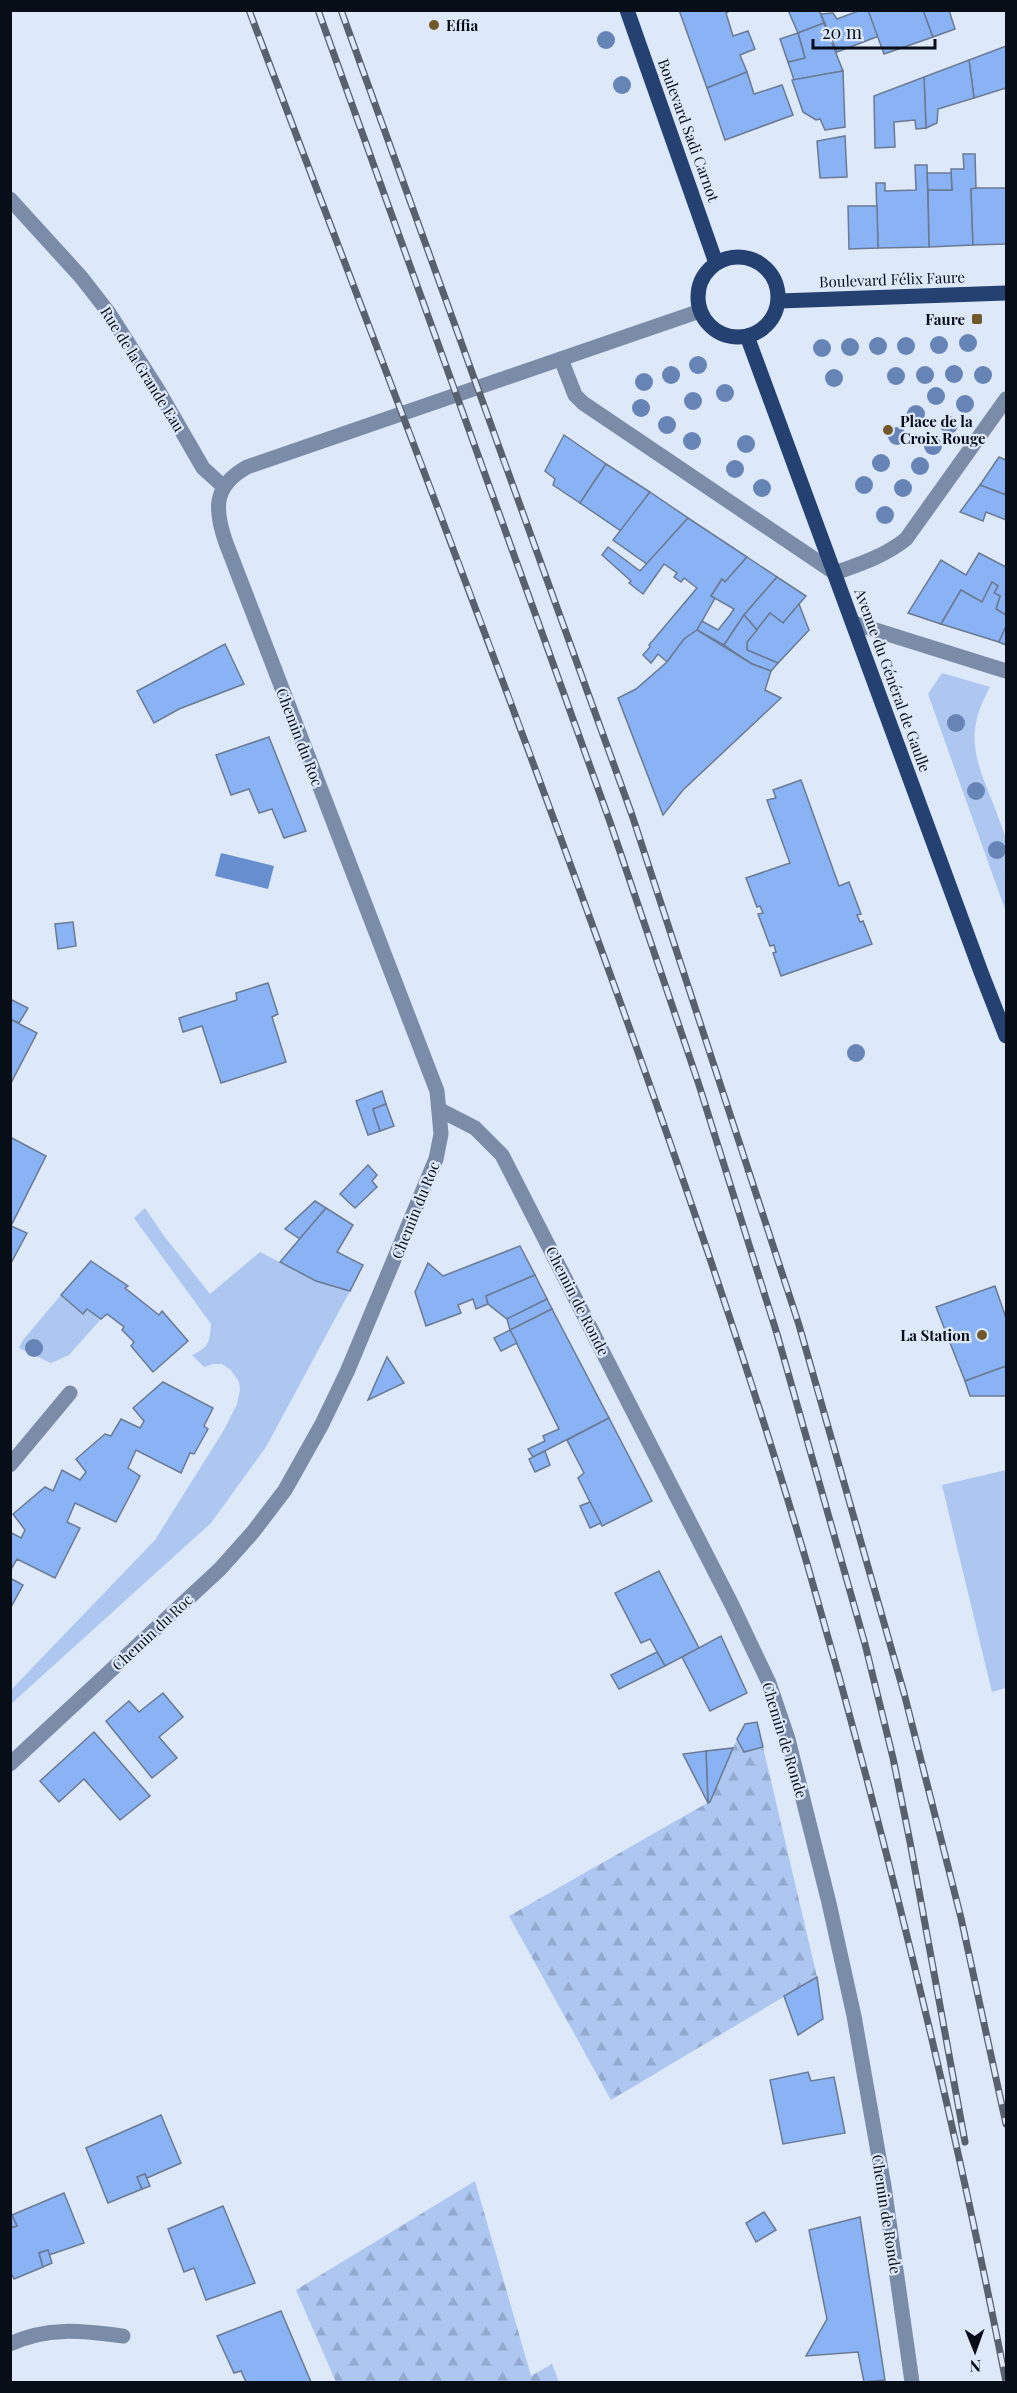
<svg xmlns="http://www.w3.org/2000/svg" width="1017" height="2393" font-family="'Playfair Display',serif">
<style>
.green{fill:#adc7f1}
.forest{fill:url(#forest-firs)}
.water{fill:#678ecf}
.building{fill:#8ab3f6;stroke:#6a7a93;stroke-width:1.5}
.lines{fill:none;stroke-linecap:round;stroke-linejoin:round}
.minor{stroke:#7b8ca9;stroke-width:15}
.major{stroke:#244172;stroke-width:15}
.rail-casing{stroke:#5a616e;stroke-width:7}
.rail{stroke:#dde8f9;stroke-width:4.5;stroke-dasharray:14;stroke-linecap:butt}
.tree{fill:#6684b6}
.poi-dot{fill:#72582a;stroke:#dde8f9;stroke-width:2}
.labels{text-anchor:middle;dominant-baseline:central;stroke-width:4.5;stroke-linejoin:round;paint-order:stroke}
.poi-label{font-size:15px;font-weight:bold;fill:#080e17;stroke:#dde8f9;text-anchor:start}
.street-label{font-size:15px;fill:#080e17;stroke:#dde8f9}
</style>
<defs>
<pattern id="forest-firs" width="22" height="20" patternUnits="userSpaceOnUse" patternTransform="scale(1.5)"><rect width="22" height="20" fill="#adc7f1"/><path d="M5 1l3.5 6h-7zM16 11l3.5 6h-7z" fill="#93aace"/></pattern>
</defs>
<rect width="100%" height="100%" fill="#dde8f9"/>
<g class="green">
<path d="M942 673 990 687C962 737 977 762 996 811 999 821 1005 832 1006 842 1009 864 1007 889 1006 912L928 694Z"/>
<path d="M145 1208 164 1236 210 1294 260 1252 316 1281 350 1291 266 1447 211 1523 11 1704 10 1691 155 1540 224 1430 237 1404 240 1390 239 1382 231 1370 222 1364H213L204 1367 192 1355C209 1348 210 1341 211 1324L134 1218Z"/>
<path d="M61 1295 83 1314 87 1309 101 1319 69 1355 51 1363 19 1348 23 1340Z"/>
<path d="M1006 1470V1688L992 1692 942 1485Z"/>
</g>
<g class="forest">
<path d="M737 1739 744 1752 763 1747 817 1977 611 2100 509 1916 709 1802Z"/>
<path d="M475 2181 531 2376 552 2364 559 2382H336L296 2290Z"/>
</g>
<path class="water" d="M221 853 274 866 268 889 215 876Z"/>
<g class="building">
<path d="M679 10H731L726 13 733 36 748 31 755 49 740 55 747 72 707 88Z"/>
<path d="M788 10H819L824 23 798 33Z"/>
<path d="M861 10H868L879 36 837 52 821 14 833 13 837 19Z"/>
<path d="M868 10H923L933 37 884 54Z"/>
<path d="M923 10H949L955 29 933 37Z"/>
<path d="M824 23 843 71 794 80 788 62 805 58 798 33Z"/>
<path d="M798 33 805 58 788 62 780 39Z"/>
<path d="M1006 46V88L974 98 969 60Z"/>
<path d="M969 60 974 98 938 109 937 123 926 128 924 77Z"/>
<path d="M843 71 845 127 825 130 820 119 816 120 803 112 792 80Z"/>
<path d="M747 72 754 94 782 85 793 115 725 140 707 88Z"/>
<path d="M924 77 926 128 916 129 915 120 894 122 895 147 875 148 874 96Z"/>
<path d="M845 136 847 177 820 178 817 141Z"/>
<path d="M963 154H975L976 188 971 189 973 245 929 247 928 190H952L951 169H964Z"/>
<path d="M915 165H927L929 247 878 248 876 183H885V191L916 190Z"/>
<path d="M927 173H951L952 190H928Z"/>
<path d="M976 188H1006V244L973 245 971 189Z"/>
<path d="M848 206H877L878 248 849 249Z"/>
<path d="M564 435 606 464 580 503 553 485 555 479 545 471Z"/>
<path d="M999 457 1006 460V495L980 485Z"/>
<path d="M606 464 650 492 621 531 580 503Z"/>
<path d="M980 485 1006 495V520L986 512 983 521 960 512Z"/>
<path d="M650 492 688 518 647 564 613 540Z"/>
<path d="M688 518 747 557 725 582 722 579 711 596 715 598 697 630 684 639 667 662 658 654 651 663 643 655 650 647 649 645 697 588 684 578 681 582 674 577 677 573 664 564 643 594 629 583 631 581 602 555 608 547 640 571Z"/>
<path d="M979 553 1006 567V615L996 609 1000 596 994 593 998 586 992 582 982 602 961 590 941 624 908 613 941 560 966 575Z"/>
<path d="M747 557 777 577 744 615 724 645 697 630 702 621 718 630 730 615 734 609 711 596 722 579 725 582Z"/>
<path d="M777 577 806 596 783 623 770 613 757 630 744 615Z"/>
<path d="M992 582 998 586 994 593 1000 596 996 609 1006 615V626L999 642 941 624 961 590 982 602Z"/>
<path d="M799 604 809 630 778 663 747 650V642L770 613 783 623Z"/>
<path d="M744 615 757 630 747 642V650L778 663 771 671 752 664 724 645Z"/>
<path d="M1006 626V645L999 642Z"/>
<path d="M697 630 752 664 771 671 765 690 781 698 683 790 663 815 618 698 636 689 667 662 684 639Z"/>
<path d="M225 644 244 684 179 709 154 723 137 691Z"/>
<path d="M269 737 306 831 284 838 272 809 259 813 249 789 231 795 216 755Z"/>
<path d="M801 780 839 886 849 882 861 914 857 915 860 922 863 921 872 944 781 976 773 953 776 952 774 945 770 946 758 914 763 913 760 906 757 907 746 878 790 863 767 800 776 798 773 790Z"/>
<path d="M73 922 76 946 58 949 55 924Z"/>
<path d="M268 983 278 1014 272 1017 286 1062 221 1083 202 1026 183 1032 179 1018 237 1000 236 993Z"/>
<path d="M10 999 28 1008 19 1023 10 1019Z"/>
<path d="M10 1019 37 1033 12 1081 10 1080Z"/>
<path d="M382 1091 386 1104 373 1109 380 1131 368 1135 356 1101Z"/>
<path d="M386 1104 394 1126 380 1131 373 1109Z"/>
<path d="M10 1137 46 1156 11 1226 27 1233 10 1265Z"/>
<path d="M368 1165 377 1175 372 1181 377 1187 355 1208 340 1194Z"/>
<path d="M315 1201 326 1208 300 1239 285 1229Z"/>
<path d="M326 1208 353 1225 337 1252 363 1265 350 1291 316 1281 280 1262Z"/>
<path d="M520 1246 535 1275 486 1296 488 1304 476 1309 473 1299 458 1305 461 1313 426 1326 415 1292 428 1263 443 1276Z"/>
<path d="M91 1261 128 1286 125 1288 159 1315 162 1311 188 1341 153 1372 131 1346 134 1342 122 1330 124 1327 107 1314 101 1319 87 1309 83 1314 61 1295Z"/>
<path d="M535 1275 547 1299 507 1319 488 1304 486 1296Z"/>
<path d="M995 1286 1006 1318V1366L965 1381 936 1307Z"/>
<path d="M547 1299 552 1309 510 1330 507 1319Z"/>
<path d="M552 1309 609 1418 533 1457 528 1449 545 1441 543 1436 559 1429 510 1330Z"/>
<path d="M510 1330 517 1343 501 1351 494 1338Z"/>
<path d="M387 1357 404 1383 368 1400Z"/>
<path d="M1006 1366V1396H970L965 1381Z"/>
<path d="M163 1382 213 1408 204 1426 208 1429 194 1454 190 1453 181 1473 136 1450 128 1468 140 1476 116 1522 75 1503 67 1522 80 1528 55 1578 17 1559 10 1571V1532L21 1538 25 1530 13 1514 45 1487 53 1491 62 1470 80 1480 86 1472 76 1459 105 1434 111 1436 121 1419 140 1428 144 1421 133 1408Z"/>
<path d="M609 1418 652 1501 602 1526 578 1478 584 1473 567 1440Z"/>
<path d="M545 1451 550 1465 535 1472 529 1459Z"/>
<path d="M590 1502 601 1523 590 1528 580 1506Z"/>
<path d="M659 1571 699 1648 665 1666 650 1639 641 1643 615 1593Z"/>
<path d="M10 1578 23 1585 10 1609Z"/>
<path d="M721 1636 747 1693 710 1711 682 1657Z"/>
<path d="M657 1652 665 1666 619 1689 611 1675Z"/>
<path d="M163 1693 183 1717 159 1737 177 1758 152 1778 106 1721 129 1701 139 1712Z"/>
<path d="M757 1722 763 1747 744 1752 737 1739 745 1724Z"/>
<path d="M94 1732 150 1796 120 1820 84 1779 59 1802 40 1781Z"/>
<path d="M733 1748 710 1802 708 1803 706 1751Z"/>
<path d="M706 1751 708 1803 683 1754Z"/>
<path d="M817 1977 823 2019 798 2035 784 1996Z"/>
<path d="M808 2072 811 2081 834 2077 845 2133 783 2144 770 2080Z"/>
<path d="M161 2115 181 2163 147 2178 145 2174 137 2177 142 2189 108 2203 86 2148Z"/>
<path d="M145 2174 150 2186 142 2189 137 2177Z"/>
<path d="M64 2193 84 2243 49 2255 48 2250 39 2253 43 2267 14 2279 10 2271V2228L17 2226 12 2215Z"/>
<path d="M223 2206 255 2283 206 2300 194 2268 184 2272 168 2229Z"/>
<path d="M10 2211 17 2226 10 2228Z"/>
<path d="M764 2212 776 2230 756 2242 746 2223Z"/>
<path d="M860 2217 885 2380 864 2382 858 2352 806 2356 827 2319 809 2230Z"/>
<path d="M48 2250 52 2263 43 2267 39 2253Z"/>
<path d="M281 2311 311 2382H246L241 2371 234 2373 217 2336Z"/>
</g>
<g class="lines">
<g class="minor">
<path d="M10 199 81 277 109 313 158 390 203 468 224 487"/>
<path d="M561 359 575 395 583 403 835 573C860 564 885 556 906 539L1006 399"/>
<path d="M853 623 1006 671"/>
<path d="M440 1110 475 1128 502 1155 732 1605 769 1683 788 1739 829 1903 854 2016 884 2186 912 2382"/>
<path d="M10 1465 70 1393"/>
<path d="M10 1764 220 1569 253 1532 285 1490 322 1424 347 1372 436 1159 441 1134 437 1091 226 543C214 509 213 486 247 467L700 311"/>
<path d="M10 2344C47 2326 84 2331 123 2336"/>
</g>
<g class="major">
<path d="M627 10 716 263"/>
<circle cx="738" cy="297" r="40"/>
<path d="M779 301 1006 293"/>
<path d="M747 336 981 972 1006 1036"/>
</g>
<g class="rail-casing">
<g id="rail">
<path d="M249 10C361 307 476 604 584 902 664 1122 742 1343 808 1567 886 1836 952 2108 1006 2382"/>
<path d="M318 10 610 822 699 1085 777 1334 865 1644 893 1758 910 1842 965 2142"/>
<path d="M341 10 632 815 799 1325 904 1693 961 1918 1006 2124"/>
</g>
</g>
<use href="#rail" class="rail"/>
</g>
<g class="tree">
<circle cx="606" cy="40" r="9"/>
<circle cx="622" cy="85" r="9"/>
<circle cx="968" cy="343" r="9"/>
<circle cx="939" cy="345" r="9"/>
<circle cx="878" cy="346" r="9"/>
<circle cx="906" cy="346" r="9"/>
<circle cx="850" cy="347" r="9"/>
<circle cx="822" cy="348" r="9"/>
<circle cx="698" cy="365" r="9"/>
<circle cx="954" cy="374" r="9"/>
<circle cx="671" cy="375" r="9"/>
<circle cx="925" cy="375" r="9"/>
<circle cx="983" cy="375" r="9"/>
<circle cx="896" cy="376" r="9"/>
<circle cx="834" cy="378" r="9"/>
<circle cx="644" cy="382" r="9"/>
<circle cx="725" cy="393" r="9"/>
<circle cx="936" cy="396" r="9"/>
<circle cx="693" cy="401" r="9"/>
<circle cx="965" cy="404" r="9"/>
<circle cx="641" cy="408" r="9"/>
<circle cx="916" cy="414" r="9"/>
<circle cx="667" cy="425" r="9"/>
<circle cx="949" cy="425" r="9"/>
<circle cx="897" cy="436" r="9"/>
<circle cx="692" cy="441" r="9"/>
<circle cx="746" cy="444" r="9"/>
<circle cx="933" cy="446" r="9"/>
<circle cx="881" cy="463" r="9"/>
<circle cx="920" cy="466" r="9"/>
<circle cx="735" cy="469" r="9"/>
<circle cx="864" cy="485" r="9"/>
<circle cx="762" cy="488" r="9"/>
<circle cx="903" cy="488" r="9"/>
<circle cx="885" cy="515" r="9"/>
<circle cx="956" cy="723" r="9"/>
<circle cx="976" cy="791" r="9"/>
<circle cx="997" cy="850" r="9"/>
<circle cx="856" cy="1053" r="9"/>
<circle cx="34" cy="1348" r="9"/>
</g>
<g class="poi-dot">
<circle cx="434" cy="25" r="6"/>
<rect x="971" y="313" width="12" height="12" rx="3"/>
<circle cx="888" cy="430" r="6"/>
<circle cx="982" cy="1335" r="6"/>
</g>
<g class="labels">
<g class="poi-label">
<text x="446" y="25">Effia</text>
<text x="965" y="319" text-anchor="end">Faure</text>
<text x="900" y="421">Place de la<tspan x="900" dy="17">Croix Rouge</tspan></text>
<text x="970" y="1335" text-anchor="end">La Station</text>
</g>
<g class="street-label">
<text transform="translate(689 130) rotate(70)">Boulevard Sadi Carnot</text>
<text transform="translate(892 279) rotate(-2)">Boulevard Félix Faure</text>
<text transform="translate(143 369) rotate(58)">Rue de la Grande Eau</text>
<text transform="translate(893 680) rotate(70)">Avenue du Général de Gaulle</text>
<text transform="translate(300 737) rotate(69)">Chemin du Roc</text>
<text transform="translate(415 1210) rotate(-68)">Chemin du Roc</text>
<text transform="translate(578 1301) rotate(63)">Chemin de Ronde</text>
<text transform="translate(152 1632) rotate(-43)">Chemin du Roc</text>
<text transform="translate(785 1740) rotate(73)">Chemin de Ronde</text>
<text transform="translate(887 2214) rotate(81)">Chemin de Ronde</text>
</g>
</g>
<rect width="1017" height="2393" fill="none" stroke="#080e17" stroke-width="24"/>
<g transform="translate(975 2351) rotate(179)" stroke="#dde8f9" stroke-width="4.5" paint-order="stroke">
<path d="M0-4.5L10 22L0 15L-10 22Z" fill="#080e17"/>
<text y="-9" font-size="16" font-weight="bold" text-anchor="middle" fill="#080e17">N</text>
</g>
<path d="M813 39v9h122v-9" fill="none" stroke="#080e17" stroke-width="3"/>
<text x="822" y="39" font-size="18" fill="#080e17" stroke="#dde8f9" stroke-width="4.5" paint-order="stroke">20 m</text>
</svg>
